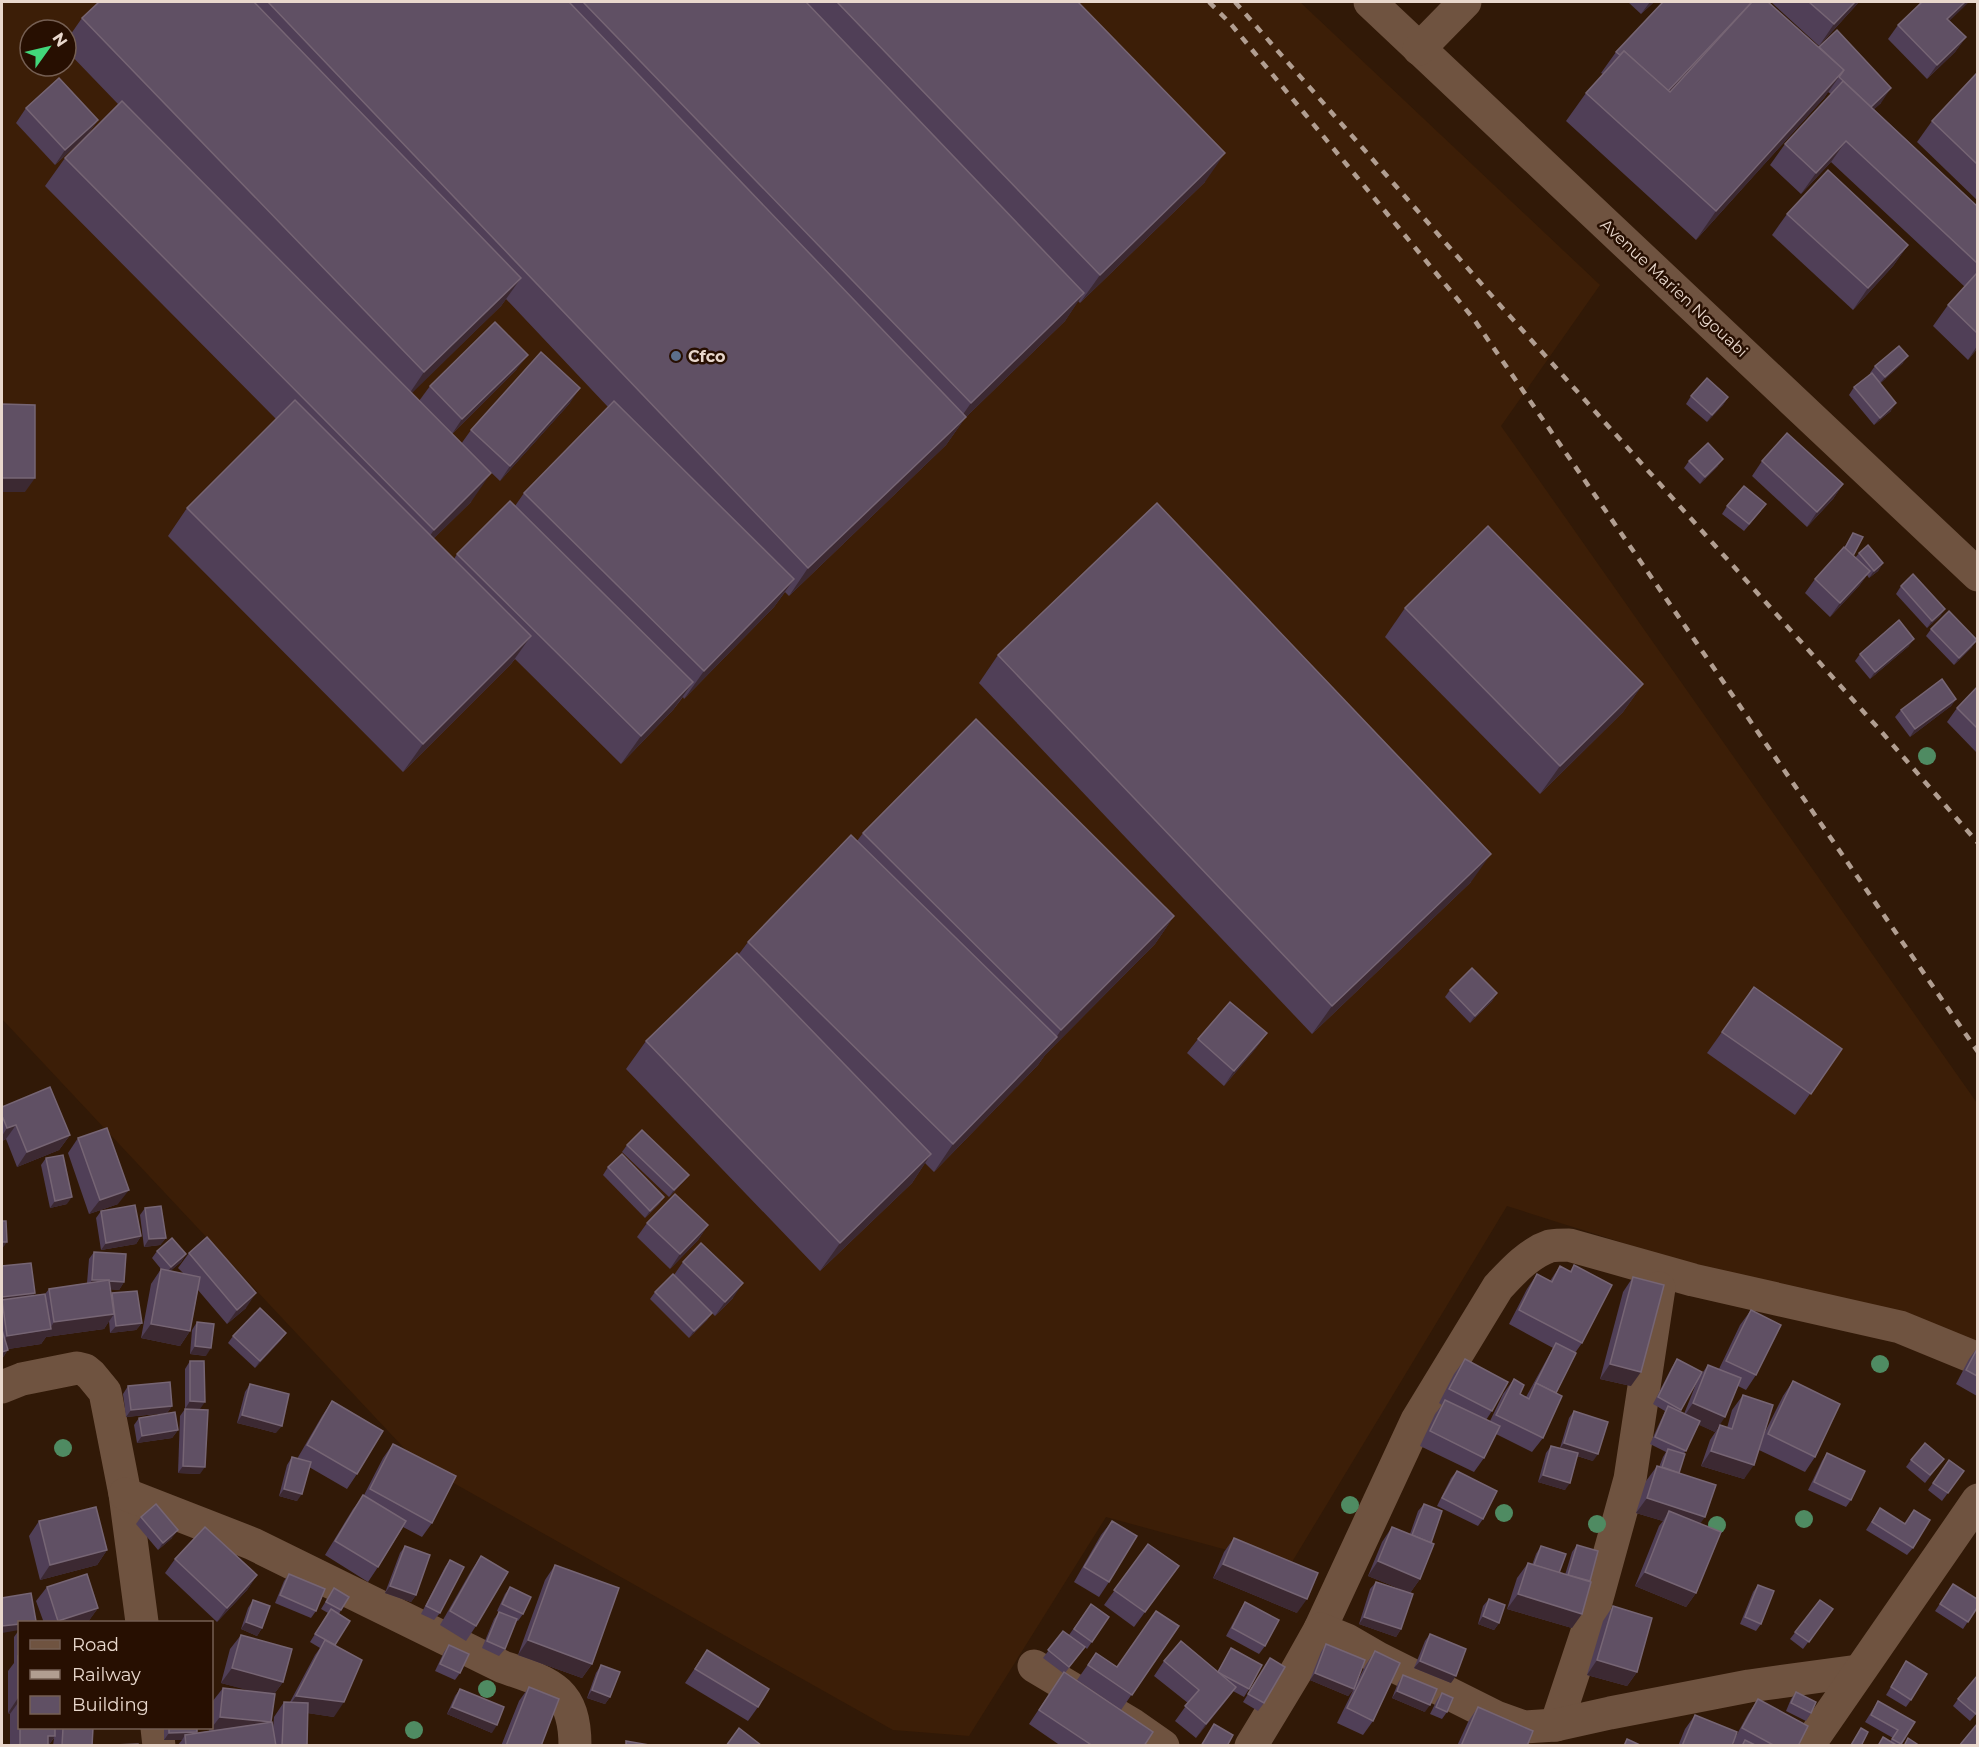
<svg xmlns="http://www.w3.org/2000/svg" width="1979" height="1747" font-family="Montserrat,sans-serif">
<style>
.built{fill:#3c1e07;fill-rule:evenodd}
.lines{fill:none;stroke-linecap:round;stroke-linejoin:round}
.minor{stroke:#6f5340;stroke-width:33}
.rail{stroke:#b19e91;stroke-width:4.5;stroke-dasharray:8 8;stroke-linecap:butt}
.tree{fill:#4f8b62}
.wall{fill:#503f57;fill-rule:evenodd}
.shaded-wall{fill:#3c2932}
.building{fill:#605064;stroke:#766574;stroke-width:1.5}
.service-dot{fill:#5c6f8a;stroke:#270f01;stroke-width:2}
.labels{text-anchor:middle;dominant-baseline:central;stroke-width:5;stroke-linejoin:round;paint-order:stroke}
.street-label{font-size:16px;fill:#e9d8cd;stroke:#270f01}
.poi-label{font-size:16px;font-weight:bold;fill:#e9d8cd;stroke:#270f01;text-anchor:start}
</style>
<rect width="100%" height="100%" fill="#311907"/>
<path class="built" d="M2 2H1300L1600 285 1501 426 1977 1103V1355L1507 1206 1289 1567 1106 1517 969 1736 893 1730 418 1463 2 1019ZM30 30H66V66H30Z"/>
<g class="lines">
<g class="minor">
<path d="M1370 2 1978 575"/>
<path d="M1419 49 1465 2"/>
<path d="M2 1387 22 1379 77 1368 85 1370 91 1375 105 1392 125 1494 142 1622"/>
<path d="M125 1494 253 1544 503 1667C550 1683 575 1689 575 1746"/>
<path d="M1320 1629 1417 1420 1498 1287C1512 1272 1529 1253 1550 1246 1556 1245 1563 1245 1569 1245L1693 1280 1900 1327 1978 1359"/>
<path d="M1034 1666 1133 1725 1163 1746"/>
<path d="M1556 1725 1591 1620 1630 1479 1659 1288"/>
<path d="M157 1728 159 1746"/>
<path d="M1251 1746 1297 1670 1320 1629 1347 1640 1378 1658 1496 1717 1524 1727 1556 1725 1610 1713 1749 1686 1858 1671"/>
<path d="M1808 1746 1978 1500"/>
</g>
<g class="rail">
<path d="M1209 2 1230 23 1473 318 1978 1052"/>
<path d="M1235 2 1499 304 1879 729 1978 843"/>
</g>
</g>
<g class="tree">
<circle cx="1927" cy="756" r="9"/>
<circle cx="1880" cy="1364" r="9"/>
<circle cx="63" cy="1448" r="9"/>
<circle cx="1350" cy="1505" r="9"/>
<circle cx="1504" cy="1513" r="9"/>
<circle cx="1804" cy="1519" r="9"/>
<circle cx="1597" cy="1524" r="9"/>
<circle cx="1717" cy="1525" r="9"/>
<circle cx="487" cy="1689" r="9"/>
<circle cx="414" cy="1730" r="9"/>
</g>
<g class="wall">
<path d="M99 2H1078L1205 182 1080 303 1078 301 1065 321 965 418 946 445 789 596 785 592 774 607 684 699 683 697 673 710 621 764 515 659 511 664 403 772 168 536 187 508 276 419 45 186 65 158 118 104 66 50V41L82 18ZM506 299 608 407 524 493 515 506 457 554 454 559 433 539 471 502 477 459 500 481 570 403 471 430 461 444 411 393 501 306Z"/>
<path d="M1628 2H1654L1641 14Z"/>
<path d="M1768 2 1881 103 1874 109 1977 206V349L1968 360 1933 326 1948 305 1965 287 1831 162 1801 194 1770 165 1785 144 1831 94 1828 92 1824 98 1696 240 1566 121 1586 93 1603 74 1601 73 1616 52Z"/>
<path d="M1771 2H1859L1819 46Z"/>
<path d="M1950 21 1966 37 1955 52 1927 79 1888 39 1898 25Z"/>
<path d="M1977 73V200L1917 142 1932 121Z"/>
<path d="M26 108 98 120 88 134 55 165 16 123Z"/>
<path d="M1787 214 1908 245 1893 266 1853 310 1772 235Z"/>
<path d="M1903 363 1880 383 1891 411 1874 425 1849 395 1854 387 1871 374 1870 373 1875 366Z"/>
<path d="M517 369 452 434 419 401 430 386Z"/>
<path d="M1691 396 1728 397 1723 405 1707 422 1686 404Z"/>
<path d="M1689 461 1718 466 1700 484 1684 468Z"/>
<path d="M1762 461 1843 484 1833 499 1807 527 1752 476Z"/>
<path d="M1727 506 1761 511 1744 531 1722 514Z"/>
<path d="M1853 533V556L1855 558 1859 553 1883 563 1878 571 1869 578 1867 575 1859 586 1830 617 1805 593 1815 579 1844 548Z"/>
<path d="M1901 586 1945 609 1940 616 1927 628 1896 594Z"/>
<path d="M1405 608 1643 684 1623 712 1540 794 1385 637Z"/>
<path d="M1931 629 1972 647 1954 665 1926 636Z"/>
<path d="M1909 646 1870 679 1855 661 1860 654Z"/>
<path d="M998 655 1471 882 1312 1034 979 683Z"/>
<path d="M1977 687V753L1947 722 1957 708Z"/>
<path d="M1956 699 1951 706 1910 737 1895 717 1901 710Z"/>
<path d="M863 833 1174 916 1155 944 1045 1055 1038 1065 934 1172 925 1163 912 1183 820 1271 626 1069 646 1041 739 954 748 942 857 841Z"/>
<path d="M1754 987 1842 1049 1795 1115 1707 1053Z"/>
<path d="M1450 990 1497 993 1492 1001 1470 1023 1445 997Z"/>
<path d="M1267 1033 1256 1048 1224 1086 1187 1053 1198 1039Z"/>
<path d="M2 1107 70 1135 59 1150 17 1167 6 1139 2 1141Z"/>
<path d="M78 1138 118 1204 89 1214 68 1153Z"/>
<path d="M627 1145 689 1175 683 1182 669 1197 622 1152Z"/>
<path d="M46 1158 67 1204 50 1208 41 1165Z"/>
<path d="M608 1167 664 1197 659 1204 645 1218 603 1175Z"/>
<path d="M145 1208 166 1238 160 1245 144 1247 140 1215Z"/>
<path d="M101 1211 141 1236 136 1244 101 1250 96 1218Z"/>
<path d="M647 1223 708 1225 698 1240 670 1269 637 1237Z"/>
<path d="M157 1251 186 1254 181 1262 170 1271 184 1274 178 1268 189 1253 246 1308 227 1324 198 1290 190 1331 180 1346 141 1338 151 1284 161 1269 152 1258Z"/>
<path d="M94 1252 124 1282 119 1290 110 1289 111 1295 112 1293 142 1323 136 1330 110 1333 109 1321 104 1329 46 1337 41 1344 8 1349 2 1359V1266L34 1295 45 1294 49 1289 87 1283 89 1259Z"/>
<path d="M683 1262 733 1298 715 1316 712 1313 707 1320 689 1338 650 1299 655 1292 674 1275Z"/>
<path d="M1574 1265 1582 1343 1575 1353 1556 1393 1543 1438 1532 1452 1496 1434 1484 1458 1474 1472 1420 1446 1435 1414 1442 1405 1439 1403 1454 1374 1465 1359 1492 1411 1486 1420 1490 1421 1503 1394 1514 1379 1520 1394 1526 1397 1553 1348 1509 1324 1527 1289 1537 1274 1550 1281 1560 1266 1570 1271Z"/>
<path d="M1633 1277 1631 1386 1600 1379 1623 1292Z"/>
<path d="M1751 1310 1756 1375 1746 1390 1738 1386 1715 1432 1698 1424 1684 1454 1679 1473 1700 1524 1696 1593 1686 1607 1635 1586 1659 1526 1663 1521 1636 1513 1646 1481 1657 1466 1659 1467 1663 1457 1666 1452 1650 1444 1665 1411 1653 1404 1672 1367 1677 1359 1702 1372 1680 1412 1684 1414 1698 1379 1708 1365 1719 1369 1740 1325Z"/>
<path d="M197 1322 206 1356 190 1354 192 1330Z"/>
<path d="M286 1333 281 1340 255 1368 228 1343 233 1336Z"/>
<path d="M1977 1348V1396L1956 1384 1969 1359Z"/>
<path d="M190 1361 200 1409H185V1369Z"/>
<path d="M1793 1381 1815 1457 1805 1472 1759 1450 1744 1479 1701 1466 1710 1440 1720 1425 1727 1428 1732 1410 1743 1395 1763 1436 1783 1396Z"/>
<path d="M250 1384 276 1433 237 1423 245 1392Z"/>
<path d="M128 1386 172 1406 167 1413 126 1417 123 1394Z"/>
<path d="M332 1401 357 1474 347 1489 309 1467 297 1501 279 1496 287 1465 292 1457 297 1459 322 1416Z"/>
<path d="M185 1409 200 1474 178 1473 180 1416Z"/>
<path d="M1574 1411 1593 1461 1577 1456 1565 1490 1538 1482 1546 1453 1551 1446 1560 1448 1569 1418Z"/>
<path d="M139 1418 178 1430 172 1438 137 1443 134 1425Z"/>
<path d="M393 1444 432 1523 422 1537 403 1527 378 1567 368 1582 325 1555 353 1509 364 1495 383 1458Z"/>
<path d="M1827 1453 1851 1500 1846 1507 1808 1490 1822 1461Z"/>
<path d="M1944 1459 1925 1483 1906 1467 1911 1460Z"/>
<path d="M1949 1460 1964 1471 1942 1501 1928 1490Z"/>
<path d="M1457 1471 1483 1519 1478 1526 1437 1506 1451 1478Z"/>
<path d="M1424 1504 1431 1543 1420 1579 1410 1593 1401 1629 1396 1637 1359 1624 1370 1589 1376 1582 1408 1592 1368 1576 1382 1542 1392 1527 1410 1534 1418 1511Z"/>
<path d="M1880 1508 1913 1548 1907 1555 1866 1530Z"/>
<path d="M141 1517 172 1538 158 1550 136 1524Z"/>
<path d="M39 1521 107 1550 97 1565 40 1580 29 1536Z"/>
<path d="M1112 1521 1109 1582 1099 1597 1074 1582 1101 1535Z"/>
<path d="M1234 1538 1297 1613 1213 1578 1224 1552Z"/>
<path d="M1148 1544 1179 1566 1134 1627 1104 1605Z"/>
<path d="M1577 1545 1572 1628 1507 1609 1517 1578 1528 1563 1532 1565 1536 1554 1541 1546 1559 1573 1565 1575 1572 1552Z"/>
<path d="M405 1546 416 1595 411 1602 385 1593 400 1553Z"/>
<path d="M481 1556 476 1626 466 1641 440 1625 471 1571Z"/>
<path d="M175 1559 257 1575 247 1590 217 1622 165 1573Z"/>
<path d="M450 1560 440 1613 434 1620 421 1614 445 1567Z"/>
<path d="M555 1565 592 1664 582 1678 518 1655 545 1580Z"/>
<path d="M289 1574 316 1611 311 1618 275 1603 284 1581Z"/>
<path d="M1953 1584 1977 1608 1963 1629 1935 1611Z"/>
<path d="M1758 1585 1761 1624 1756 1631 1740 1624 1753 1592Z"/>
<path d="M47 1587 98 1608 87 1623H44L36 1601Z"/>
<path d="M510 1587 523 1614 518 1621 516 1620 505 1649 499 1656 482 1648 494 1619 499 1612 497 1611 505 1594Z"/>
<path d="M334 1588 341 1610 339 1614 335 1645 334 1717 308 1713 307 1746H177L182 1740H164V1728H197V1732L196 1733 209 1731 210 1728H212V1702L223 1688 253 1691 221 1683 230 1649 241 1635 283 1682 274 1694 271 1722 273 1728 274 1717 284 1702H290L315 1655 320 1648 310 1642 328 1613 321 1609Z"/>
<path d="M2 1598 36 1621 35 1623H20V1728H93L92 1746H53L54 1738 48 1746H10V1714L8 1713V1671L14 1663V1637L19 1630Z"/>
<path d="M1489 1599 1499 1623 1494 1630 1478 1624 1483 1606Z"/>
<path d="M253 1600 262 1628 257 1636 241 1629 248 1608Z"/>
<path d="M1820 1600 1833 1609 1803 1649 1790 1639Z"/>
<path d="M1245 1602 1265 1646 1259 1654 1226 1636 1240 1610Z"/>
<path d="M1091 1604 1109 1617 1087 1649 1085 1647 1065 1673 1144 1746H1061L1029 1724 1063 1673 1043 1658 1063 1631 1069 1635Z"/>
<path d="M1613 1606 1637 1672 1627 1686 1587 1675 1603 1621Z"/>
<path d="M1179 1626 1121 1710 1077 1680 1096 1653 1117 1667Z"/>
<path d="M1430 1634 1451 1683 1414 1668 1425 1641Z"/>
<path d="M1326 1644 1354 1689 1348 1696 1310 1680 1321 1652Z"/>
<path d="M449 1645 460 1673 455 1680 435 1671 444 1652Z"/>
<path d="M1231 1648 1249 1689 1244 1697 1233 1691 1196 1738 1175 1721 1188 1703 1154 1676 1164 1661 1218 1671Z"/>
<path d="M707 1650 758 1707 748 1721 685 1683Z"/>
<path d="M1375 1651 1373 1721 1363 1735 1337 1723 1365 1666Z"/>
<path d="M1270 1658 1264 1703 1258 1711 1243 1702Z"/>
<path d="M1906 1661 1911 1700 1906 1707 1886 1695Z"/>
<path d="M601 1665 610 1697 605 1704 587 1698 596 1673Z"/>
<path d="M1403 1675 1425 1712 1392 1698 1398 1683Z"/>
<path d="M529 1687 541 1746H501L519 1701Z"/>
<path d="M460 1689 492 1733 447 1714 455 1696Z"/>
<path d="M1796 1692 1811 1713 1806 1721 1786 1711 1791 1699Z"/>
<path d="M1442 1693 1447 1712 1442 1719 1430 1714 1437 1700Z"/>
<path d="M1758 1699 1798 1746H1737L1733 1743 1732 1746H1678L1685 1729 1695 1715 1736 1736 1748 1714Z"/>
<path d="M1958 1699 1977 1713 1970 1721 1953 1706Z"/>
<path d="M1878 1701 1915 1722 1901 1746H1877L1883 1737 1890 1741 1893 1738 1865 1722Z"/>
<path d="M1478 1707 1527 1746H1457L1468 1722Z"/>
</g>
<g class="shaded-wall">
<path d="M1650 2H1654L1641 14Z"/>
<path d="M1752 2 1648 118 1663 96Z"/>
<path d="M1855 2H1859L1819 46 1834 24Z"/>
<path d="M1965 2H1969L1937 33 1947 19Z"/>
<path d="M1966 37 1955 52 1927 79 1937 65Z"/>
<path d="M1844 70 1824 98 1696 240 1716 211Z"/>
<path d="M1891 88 1881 103 1858 124 1868 109Z"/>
<path d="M98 120 88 134 55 165 65 150Z"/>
<path d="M1846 141 1831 162 1801 194 1816 173Z"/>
<path d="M1225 153 1205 182 1080 303 1100 275Z"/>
<path d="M1908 245 1893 266 1853 310 1868 288Z"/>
<path d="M521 278 501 306 405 400 424 372Z"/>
<path d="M1084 293 1065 321 965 418 946 445 789 596 808 568 952 430 971 403Z"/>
<path d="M1977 346V349L1968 360Z"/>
<path d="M528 355 517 369 452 434 462 419Z"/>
<path d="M1908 356 1903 363 1880 384 1885 377Z"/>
<path d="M580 388 570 403 500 481 510 466Z"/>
<path d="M1728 397 1723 405 1707 422 1712 415Z"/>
<path d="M1896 403 1891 411 1874 425 1880 418Z"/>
<path d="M1723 459 1718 466 1700 484 1705 477Z"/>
<path d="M491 473 471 502 414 558 434 530Z"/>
<path d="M2 478H35L25 492H2Z"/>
<path d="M1843 484 1833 499 1807 527 1817 512Z"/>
<path d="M1883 563 1878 571 1869 578 1874 571Z"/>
<path d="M1870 571 1859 586 1830 617 1840 603Z"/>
<path d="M794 579 774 607 684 699 704 671Z"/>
<path d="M1945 609 1940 616 1927 628 1932 621Z"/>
<path d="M531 636 511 664 403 772 423 744Z"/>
<path d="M1914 639 1909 646 1870 679 1875 672Z"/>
<path d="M1977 640 1972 647 1954 665 1959 658Z"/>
<path d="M693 682 673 710 621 764 641 736Z"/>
<path d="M1643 684 1623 712 1540 794 1560 766Z"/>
<path d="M1956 699 1951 706 1910 737 1915 729Z"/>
<path d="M1491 854 1471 882 1312 1034 1332 1006Z"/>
<path d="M1174 916 1155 944 1045 1055 1038 1065 934 1172 953 1144 1054 1041 1061 1030Z"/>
<path d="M1497 993 1492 1001 1470 1023 1475 1016Z"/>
<path d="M1267 1033 1256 1048 1224 1086 1234 1071Z"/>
<path d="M16 1125 6 1139 2 1141V1136L7 1128Z"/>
<path d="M70 1135 59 1150 17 1167 27 1152Z"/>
<path d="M931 1154 912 1183 820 1271 840 1243Z"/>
<path d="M689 1175 683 1182 669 1197 674 1190Z"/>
<path d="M129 1190 118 1204 89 1214 100 1200Z"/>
<path d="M72 1197 67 1204 50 1208 55 1201Z"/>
<path d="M664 1197 659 1204 645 1218 650 1211Z"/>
<path d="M708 1225 698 1240 670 1269 680 1254Z"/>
<path d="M141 1236 136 1244 101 1250 106 1243Z"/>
<path d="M166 1238 160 1245 144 1247 149 1239Z"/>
<path d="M2 1242H7L2 1249Z"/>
<path d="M186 1254 181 1262 166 1275 171 1267Z"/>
<path d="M92 1280 124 1282 119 1290 87 1288Z"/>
<path d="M743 1283 733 1298 715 1316 725 1302Z"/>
<path d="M35 1293 30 1301 2 1304V1297Z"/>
<path d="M256 1293 246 1308 227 1324 237 1310Z"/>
<path d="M712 1313 707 1320 689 1338 694 1331Z"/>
<path d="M114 1314 104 1329 46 1337 41 1344 2 1350V1344L7 1336 49 1330 54 1322Z"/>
<path d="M142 1323 136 1330 110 1333 116 1326Z"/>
<path d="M151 1324 190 1331 180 1346 141 1338Z"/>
<path d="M286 1333 281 1340 255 1368 260 1361Z"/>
<path d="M195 1346 211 1348 206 1356 190 1354Z"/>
<path d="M8 1350 2 1359V1352Z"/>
<path d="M1610 1364 1641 1372 1631 1386 1600 1379Z"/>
<path d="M190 1401 205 1402 200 1409H185Z"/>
<path d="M1693 1403 1725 1417 1715 1432 1683 1418Z"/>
<path d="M172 1406 167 1413 126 1417 131 1410Z"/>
<path d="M242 1415 282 1426 276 1433 237 1423Z"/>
<path d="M178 1430 172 1438 137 1443 142 1436Z"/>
<path d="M1564 1443 1598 1454 1593 1461 1559 1450Z"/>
<path d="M1711 1451 1754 1465 1744 1479 1701 1466Z"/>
<path d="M183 1466 205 1467 200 1474 178 1473Z"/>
<path d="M1543 1475 1570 1483 1565 1490 1538 1482Z"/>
<path d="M284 1489 302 1494 297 1501 279 1496Z"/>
<path d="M1647 1498 1705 1517 1695 1531 1669 1511 1663 1521 1636 1513Z"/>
<path d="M178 1530 172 1538 158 1550 163 1543Z"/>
<path d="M107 1550 97 1565 40 1580 50 1565Z"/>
<path d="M1378 1561 1420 1579 1410 1593 1368 1576Z"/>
<path d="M1223 1564 1307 1599 1297 1613 1213 1578Z"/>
<path d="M1645 1572 1696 1593 1686 1607 1635 1586Z"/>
<path d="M257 1575 247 1590 217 1622 227 1608Z"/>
<path d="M390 1586 416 1595 411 1602 385 1593Z"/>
<path d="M1518 1594 1582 1614 1572 1628 1507 1609Z"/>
<path d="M98 1608 88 1622 58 1623V1621Z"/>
<path d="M1483 1616 1499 1623 1494 1630 1478 1624Z"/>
<path d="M1364 1617 1401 1629 1396 1637 1359 1624Z"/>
<path d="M246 1622 262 1628 257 1636 241 1629Z"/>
<path d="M20 1624 19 1630 2 1633V1626Z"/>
<path d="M528 1640 592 1664 582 1678 518 1655Z"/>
<path d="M1597 1660 1637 1672 1627 1686 1587 1675Z"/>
<path d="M1420 1661 1456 1676 1451 1683 1414 1668Z"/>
<path d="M232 1668 283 1682 272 1697 221 1683Z"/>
<path d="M1315 1673 1354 1689 1348 1696 1310 1680Z"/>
<path d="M1236 1687 1226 1701 1196 1738 1206 1724Z"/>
<path d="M592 1690 610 1697 605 1704 587 1698Z"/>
<path d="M1397 1691 1430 1705 1425 1712 1392 1698Z"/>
<path d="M296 1696 344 1702 334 1717 286 1710Z"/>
<path d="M18 1698 20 1699V1700L10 1714 8 1713Z"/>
<path d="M452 1707 497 1725 492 1733 447 1714Z"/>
<path d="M220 1717 271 1722 209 1731Z"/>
<path d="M197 1732 192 1739 185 1735 182 1740H164L169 1733Z"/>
<path d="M48 1736H55L48 1746Z"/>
</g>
<g class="building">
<path d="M99 2H254L521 278 424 372 82 18Z"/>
<path d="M268 2H569L966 417 808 568Z"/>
<path d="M583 2H806L1084 293 971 403Z"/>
<path d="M837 2H1078L1225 153 1100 275Z"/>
<path d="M1663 2H1752L1668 91 1624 51 1620 55 1616 52Z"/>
<path d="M1752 2H1768L1844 70 1716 211 1586 93 1624 51 1670 92Z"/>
<path d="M1809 2H1855L1834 24Z"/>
<path d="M1922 2H1965L1947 19 1966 37 1937 65 1898 25Z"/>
<path d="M1837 30 1891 88 1871 107 1839 77 1844 70 1819 47Z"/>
<path d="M1977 73V164L1932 121Z"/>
<path d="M59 78 98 120 65 150 26 108Z"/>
<path d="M1843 81 1977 206V263L1846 141 1816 173 1785 144Z"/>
<path d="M122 101 491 473 434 530 65 158Z"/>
<path d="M1828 170 1908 245 1868 288 1787 214Z"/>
<path d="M1977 273V333L1948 305Z"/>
<path d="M495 322 528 355 462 419 430 386Z"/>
<path d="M1899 346 1908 356 1885 377 1875 366Z"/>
<path d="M541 352 580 388 510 466 471 430Z"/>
<path d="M1872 373 1896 403 1880 418 1854 387Z"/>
<path d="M1707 378 1728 397 1712 415 1691 396Z"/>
<path d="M295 400 531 636 423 744 187 508Z"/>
<path d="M614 401 794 579 704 671 524 493Z"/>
<path d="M2 404 35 405V478H2Z"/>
<path d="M1787 433 1843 484 1817 512 1762 461Z"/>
<path d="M1708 443 1723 459 1705 477 1689 461Z"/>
<path d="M1744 486 1766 504 1749 524 1727 506Z"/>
<path d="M510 501 693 682 641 736 457 554Z"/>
<path d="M1157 503 1491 854 1332 1006 998 655Z"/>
<path d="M1488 526 1643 684 1560 766 1405 608Z"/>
<path d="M1853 533 1863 537 1853 556 1845 548Z"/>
<path d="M1868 545 1883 563 1874 571 1859 553Z"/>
<path d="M1844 547 1870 571 1840 603 1815 579Z"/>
<path d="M1913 574 1945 609 1932 621 1901 586Z"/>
<path d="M1949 611 1977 640 1959 658 1931 629Z"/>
<path d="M1899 620 1914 639 1875 672 1860 654Z"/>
<path d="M1942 679 1956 699 1915 729 1901 710Z"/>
<path d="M1977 687V728L1957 708Z"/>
<path d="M976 719 1174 916 1061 1030 863 833Z"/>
<path d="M851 835 1057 1037 953 1144 748 942Z"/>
<path d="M737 953 931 1154 840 1243 646 1041Z"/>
<path d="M1472 968 1497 993 1475 1016 1450 990Z"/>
<path d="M1754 987 1842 1049 1811 1094 1722 1032Z"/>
<path d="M1230 1002 1267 1033 1234 1071 1198 1039Z"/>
<path d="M50 1087 70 1135 27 1152 16 1125 7 1128 3 1118 2 1119V1107Z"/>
<path d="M107 1128 129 1190 100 1200 78 1138Z"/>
<path d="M642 1130 689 1175 674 1190 627 1145Z"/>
<path d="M622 1154 664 1197 650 1211 608 1167Z"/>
<path d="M63 1155 72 1197 55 1201 46 1158Z"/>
<path d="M675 1194 708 1225 680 1254 647 1223Z"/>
<path d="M135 1205 141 1236 106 1243 101 1211Z"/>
<path d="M161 1206 166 1238 149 1239 145 1208Z"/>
<path d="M2 1221H6L7 1242H2Z"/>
<path d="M207 1237 256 1293 237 1310 189 1253Z"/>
<path d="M172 1238 186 1254 171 1267 157 1251Z"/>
<path d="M701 1243 743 1283 725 1302 683 1262Z"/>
<path d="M94 1252 126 1254 124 1282 109 1281V1280H92Z"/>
<path d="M31 1263 35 1293 2 1297V1266Z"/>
<path d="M1574 1265 1612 1285 1582 1343 1519 1310 1537 1274 1552 1282 1560 1266 1571 1272Z"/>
<path d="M161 1269 200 1277 190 1331 151 1324Z"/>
<path d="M673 1274 712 1313 694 1331 655 1292Z"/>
<path d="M1633 1277 1664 1285 1641 1372 1610 1364Z"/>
<path d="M109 1280 114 1314 54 1322 49 1289Z"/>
<path d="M137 1291 142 1323 116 1326 112 1293Z"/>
<path d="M45 1294 51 1329 7 1336 2 1300Z"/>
<path d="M260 1308 286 1333 260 1361 233 1336Z"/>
<path d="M1751 1310 1781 1325 1756 1375 1726 1361Z"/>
<path d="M197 1322 214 1324 211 1348 195 1346Z"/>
<path d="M2 1330 8 1350 2 1352Z"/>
<path d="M1556 1343 1576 1353 1556 1393 1536 1383 1535 1385Z"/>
<path d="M1977 1349V1376L1966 1370Z"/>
<path d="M1465 1359 1508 1382 1492 1411 1449 1389Z"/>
<path d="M1677 1359 1702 1372 1681 1410 1658 1397Z"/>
<path d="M190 1361H204L205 1402 190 1401Z"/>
<path d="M1708 1365 1741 1378 1725 1417 1693 1403Z"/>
<path d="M1514 1379 1524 1385 1520 1394 1529 1399 1536 1383 1562 1396 1543 1438 1496 1415Z"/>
<path d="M1793 1381 1840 1404 1815 1457 1768 1434Z"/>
<path d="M170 1382 172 1406 131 1410 128 1386Z"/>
<path d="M250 1384 289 1394 282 1426 242 1415Z"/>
<path d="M1743 1395 1773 1405 1754 1465 1711 1451 1720 1425 1732 1429Z"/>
<path d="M1445 1400 1500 1426 1484 1458 1430 1431Z"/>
<path d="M332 1401 383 1431 357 1474 307 1445Z"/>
<path d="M1668 1406 1700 1421 1686 1451 1655 1437Z"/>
<path d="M185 1409 208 1410 205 1467 183 1466Z"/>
<path d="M1574 1411 1608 1422 1598 1454 1564 1443Z"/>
<path d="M175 1412 178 1430 142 1436 139 1418Z"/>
<path d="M1925 1443 1944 1459 1930 1475 1911 1460Z"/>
<path d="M393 1444 456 1476 432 1523 370 1489Z"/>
<path d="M1551 1446 1578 1453 1570 1483 1543 1475Z"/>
<path d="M1668 1449 1685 1454 1679 1473 1662 1467Z"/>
<path d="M1827 1453 1865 1471 1851 1500 1814 1482Z"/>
<path d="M292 1457 311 1462 302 1494 284 1489Z"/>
<path d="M1949 1460 1964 1471 1948 1493 1933 1483Z"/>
<path d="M1657 1466 1716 1485 1705 1517 1647 1498Z"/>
<path d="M1457 1471 1497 1491 1483 1519 1442 1498Z"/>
<path d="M363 1495 406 1521 378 1567 335 1541Z"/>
<path d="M156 1504 178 1530 163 1543 141 1517Z"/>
<path d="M1424 1504 1442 1511 1431 1543 1412 1535Z"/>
<path d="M96 1507 107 1550 50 1565 39 1521Z"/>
<path d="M1880 1508 1905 1524 1914 1510 1930 1520 1913 1548 1872 1522Z"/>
<path d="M1669 1511 1721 1532 1696 1593 1645 1572Z"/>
<path d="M1112 1521 1137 1536 1109 1582 1084 1567Z"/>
<path d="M205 1527 257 1575 227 1608 175 1559Z"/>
<path d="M1392 1527 1434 1544 1420 1579 1378 1561Z"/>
<path d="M1234 1538 1318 1573 1307 1599 1223 1564Z"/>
<path d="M1148 1544 1179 1566 1145 1612 1114 1590Z"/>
<path d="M1577 1545 1598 1551 1590 1581 1568 1575Z"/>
<path d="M405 1546 430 1555 416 1595 390 1586Z"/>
<path d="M1541 1546 1566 1554 1559 1573 1534 1565Z"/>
<path d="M481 1556 508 1572 476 1626 450 1611Z"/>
<path d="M450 1560 464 1567 440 1613 426 1606Z"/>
<path d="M1528 1563 1591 1582 1582 1614 1518 1594Z"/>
<path d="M555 1565 619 1588 592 1664 528 1640Z"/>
<path d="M87 1574 98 1608 58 1621 47 1587Z"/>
<path d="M289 1574 325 1589 316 1611 280 1595Z"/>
<path d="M1376 1582 1413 1594 1401 1629 1364 1617Z"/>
<path d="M1953 1584 1977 1599V1608L1968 1622 1940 1604Z"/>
<path d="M1758 1585 1774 1591 1761 1624 1745 1617Z"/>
<path d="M510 1587 531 1597 523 1614 502 1604Z"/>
<path d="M334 1588 349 1597 341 1610 326 1602Z"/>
<path d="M31 1593 36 1621 20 1623V1624L2 1626V1598Z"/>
<path d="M1489 1599 1505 1605 1499 1623 1483 1616Z"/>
<path d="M253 1600 270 1606 262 1628 246 1622Z"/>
<path d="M1820 1600 1833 1609 1809 1642 1795 1632Z"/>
<path d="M1245 1602 1279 1620 1265 1646 1232 1628Z"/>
<path d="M1091 1604 1109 1617 1092 1642 1074 1629Z"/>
<path d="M1613 1606 1652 1618 1637 1672 1597 1660Z"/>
<path d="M331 1609 350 1621 335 1645 315 1634Z"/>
<path d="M1156 1611 1179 1626 1132 1695 1088 1665 1096 1653 1117 1667Z"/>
<path d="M499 1612 517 1619 505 1649 487 1641Z"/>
<path d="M1063 1631 1085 1647 1069 1667 1048 1650Z"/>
<path d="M1430 1634 1466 1649 1456 1676 1420 1661Z"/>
<path d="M241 1635 292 1649 283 1682 232 1668Z"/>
<path d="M325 1640 362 1660 344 1702 296 1696Z"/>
<path d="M1181 1641 1236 1687 1206 1724 1185 1706 1199 1690 1164 1661Z"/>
<path d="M1326 1644 1365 1660 1354 1689 1315 1673Z"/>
<path d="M449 1645 469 1654 460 1673 440 1664Z"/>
<path d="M1231 1648 1262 1665 1249 1689 1223 1675 1218 1672Z"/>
<path d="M707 1650 769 1689 758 1707 695 1669Z"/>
<path d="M1375 1651 1400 1663 1373 1721 1347 1708Z"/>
<path d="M18 1656H20V1699L18 1698Z"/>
<path d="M1270 1658 1285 1667 1264 1703 1248 1694Z"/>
<path d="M1906 1661 1927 1674 1911 1700 1891 1687Z"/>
<path d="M601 1665 620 1672 610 1697 592 1690Z"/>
<path d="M1064 1672 1153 1732 1144 1746H1093L1039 1710Z"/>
<path d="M1403 1675 1437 1689 1430 1705 1397 1691Z"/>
<path d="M1977 1676V1712L1976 1714 1958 1699Z"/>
<path d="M529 1687 559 1699 541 1746H506Z"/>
<path d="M223 1688 275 1694 271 1722 220 1717Z"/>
<path d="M460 1689 504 1707 497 1725 452 1707Z"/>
<path d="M1796 1692 1816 1702 1811 1713 1791 1703Z"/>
<path d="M1442 1693 1453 1698 1447 1712 1436 1707Z"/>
<path d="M1758 1699 1808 1726 1798 1746H1775L1742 1728Z"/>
<path d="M1878 1701 1915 1722 1901 1744 1892 1739 1898 1730 1871 1715Z"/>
<path d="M284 1702 308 1703 307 1746H282Z"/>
<path d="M1478 1707 1533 1731 1527 1746H1461Z"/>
<path d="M1695 1715 1737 1732 1732 1746H1682Z"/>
<path d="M272 1722 276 1746H186L185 1735Z"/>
<path d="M1214 1724 1233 1735 1227 1746H1201Z"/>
<path d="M1977 1724V1746H1959Z"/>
<path d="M20 1728H55V1736H48V1746H20Z"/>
<path d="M63 1728H93L92 1746H62Z"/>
<path d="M169 1728H197V1732L169 1733Z"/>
<path d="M739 1728 762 1746H726Z"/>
<path d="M1861 1728 1868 1732 1861 1746 1851 1745Z"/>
<path d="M1883 1737 1898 1746H1878Z"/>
<path d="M1908 1738 1920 1746H1904Z"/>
<path d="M1627 1739 1642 1746H1624Z"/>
<path d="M1745 1740 1757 1746H1742Z"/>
<path d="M626 1741 655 1746H626Z"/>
<path d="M138 1744V1746H114V1745Z"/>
</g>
<circle class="service-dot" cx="676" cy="356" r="6"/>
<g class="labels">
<g class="street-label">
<text transform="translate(1674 288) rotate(43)">Avenue Marien Ngouabi</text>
</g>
<g class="poi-label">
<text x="688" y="356">Cfco</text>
</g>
</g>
<rect width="1979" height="1747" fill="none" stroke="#e9d8cd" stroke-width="6"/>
<rect x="18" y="1621" width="195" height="108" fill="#270f01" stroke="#755f53" stroke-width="1.5"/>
<rect x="30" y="1640" width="30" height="9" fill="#6f5340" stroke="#755f53" stroke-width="1.5"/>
<text x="72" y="1651" font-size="18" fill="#e9d8cd">Road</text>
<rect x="30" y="1670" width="30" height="9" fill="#b19e91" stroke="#755f53" stroke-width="1.5"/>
<text x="72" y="1681" font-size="18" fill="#e9d8cd">Railway</text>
<rect x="30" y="1696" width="30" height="18" fill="#605064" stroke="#755f53" stroke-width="1.5"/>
<text x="72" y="1711" font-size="18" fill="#e9d8cd">Building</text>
<g transform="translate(48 48) rotate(56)"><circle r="28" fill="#270f01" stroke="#755f53" stroke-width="1.5"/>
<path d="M0-4.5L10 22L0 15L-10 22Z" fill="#42d77b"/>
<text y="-9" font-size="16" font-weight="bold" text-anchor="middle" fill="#e9d8cd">N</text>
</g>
</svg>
